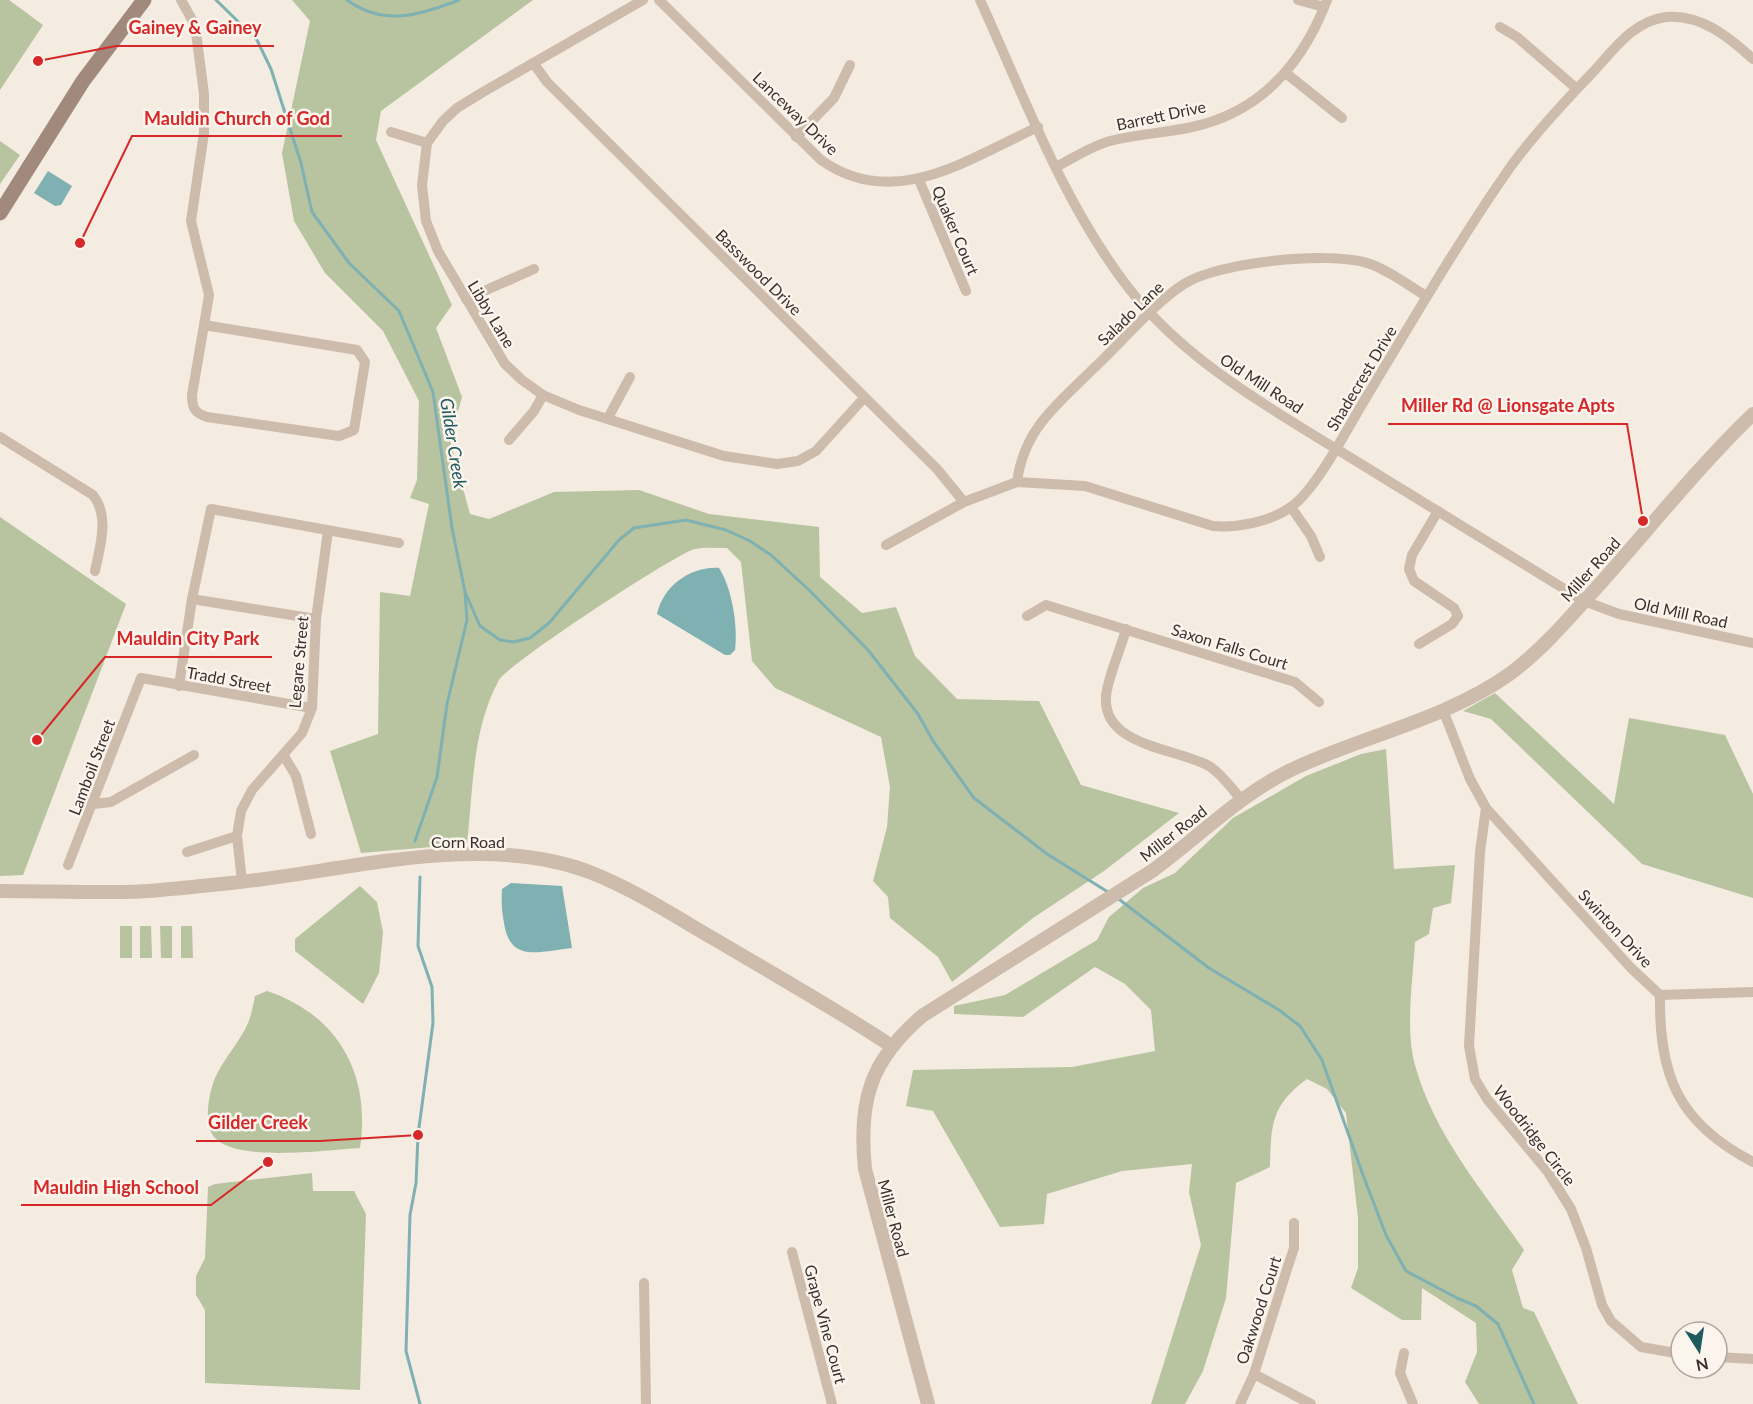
<svg xmlns="http://www.w3.org/2000/svg" width="1753" height="1404" font-family="Lato,sans-serif">
<style>
.green{fill:#b8c4a0}
.water{fill:#7fb0b2}
.lines{fill:none;stroke-linecap:round;stroke-linejoin:round}
.stream{stroke:#7fb0b2;stroke-width:3}
.minor{stroke:#cdbbac;stroke-width:10}
.tertiary{stroke:#cdbbac;stroke-width:14}
.secondary{stroke:#a18a7d;stroke-width:15}
.labels{text-anchor:middle;dominant-baseline:central;stroke-width:5;stroke-linejoin:round;paint-order:stroke}
.street-label{font-size:16px;fill:#3b302b;stroke:#fbf5ee}
.water-label{font-size:18px;font-style:italic;fill:#1f5a5e;stroke:#fbf5ee}
.leader{fill:none;stroke:#d62828;stroke-width:2}
.callout-dot{fill:#d62828;stroke:#fbf5ee;stroke-width:2}
.callout-label{font-size:18px;text-anchor:middle;font-weight:bold;fill:#d62828;stroke:#fbf5ee;stroke-width:5;stroke-linejoin:round;paint-order:stroke}
</style>
<rect width="100%" height="100%" fill="#f4ebe1"/>
<g class="green">
<path d="M0 0H9L43 25 0 90Z"/>
<path d="M292 0H533L381 111 376 140 452 305 436 328 462 397 450 440 470 514 489 519 554 492 639 490 709 514 819 527 820 577 862 613 896 607 915 656 957 699 1039 701 1081 785 1179 813 1104 871 1033 918 952 982 938 957 890 918 888 897 873 881 887 827 890 787 881 737 775 688 752 661 741 562 727 548C717 548 705 547 695 549 676 553 507 665 499 680 472 729 473 790 467 844L361 853 330 751 378 734 380 592 410 596 429 504 410 498 417 480 419 401 383 331 325 273 294 221 282 153 310 21Z"/>
<path d="M0 141 20 155 0 184Z"/>
<path d="M0 517 126 604 23 875 0 876Z"/>
<path d="M1495 693 1614 804 1629 718 1725 735 1753 794V898L1642 864 1491 719 1463 711Z"/>
<path d="M1386 749 1394 869 1455 865 1451 903 1433 908 1429 934 1415 942C1413 979 1405 1029 1415 1065 1434 1135 1484 1192 1524 1250L1512 1270 1523 1308 1534 1312 1578 1404H1479L1465 1382 1477 1352 1476 1323 1422 1288 1421 1320H1402L1351 1288 1358 1268V1218L1346 1113 1327 1089 1307 1079C1271 1105 1271 1125 1270 1167L1236 1183 1226 1298 1203 1371 1185 1404H1151L1201 1245 1189 1192 1192 1164 1122 1171 1047 1194 1044 1224 1000 1227 933 1111 906 1106 913 1070 1072 1067 1155 1051 1151 1010 1125 984 1095 967 1023 1017 954 1014V1006L1005 995 1097 940 1109 917 1143 888 1175 873 1233 818 1306 776 1361 754Z"/>
<path d="M360 886 377 902 383 932 379 973 363 1004 295 951V939Z"/>
<rect x="120" y="926" width="12" height="32"/>
<path d="M140 926H151L152 958H140Z"/>
<path d="M160 926H172V958H161Z"/>
<path d="M181 926H192L193 958H181Z"/>
<path d="M267 991C339 1015 371 1075 360 1148 327 1150 240 1162 216 1139 202 1126 209 1093 215 1078 224 1058 240 1042 248 1023 252 1014 253 1004 255 996Z"/>
<path d="M312 1173 313 1191H354L366 1214 360 1390 205 1383V1310L196 1295V1276L205 1258 208 1187 215 1184Z"/>
</g>
<g class="water">
<path d="M48 171 72 186 61 205 55 206 34 193Z"/>
<path d="M719 568C732 588 738 626 735 650L730 655H725L657 614C663 586 691 566 719 568Z"/>
<path d="M511 883 562 886 572 948C541 951 510 964 504 923 502 912 501 901 502 889Z"/>
</g>
<g class="lines">
<g class="stream">
<path d="M216 0 257 40 271 69 301 163 312 212 349 263 399 311 433 392 452 528 465 592 467 620 447 704 437 777 415 841"/>
<path d="M347 0C384 27 420 15 459 0"/>
<path d="M465 592 480 626 500 640 513 642 530 638 549 623 619 540 634 528 686 520 726 530 750 541 771 555 810 591 868 650 918 714 933 741 974 798 1047 854 1108 892"/>
<path d="M420 877 418 946 432 987 433 1023 418 1135 416 1183 410 1215 406 1351 420 1404"/>
<path d="M1116 897 1209 968 1279 1010 1300 1026 1322 1060 1363 1175 1386 1235 1406 1271 1457 1298 1476 1306 1498 1324 1534 1404"/>
</g>
<g class="minor">
<path d="M181 0 195 25 204 94V133L191 221 209 295 204 325"/>
<path d="M643 0 483 92 457 108 443 121 427 143 422 185 426 221 438 251 505 364 522 380 543 395 579 410 724 456 777 464 798 461 816 451 863 399"/>
<path d="M659 0 821 160C894 212 968 159 1038 127"/>
<path d="M980 0C1024 96 1062 201 1127 286 1186 363 1275 411 1356 461 1432 508 1508 555 1584 601L1619 614 1753 643"/>
<path d="M1298 0 1324 7"/>
<path d="M1500 27 1517 37 1577 89"/>
<path d="M534 64 547 82 937 469 964 502"/>
<path d="M1287 74 1342 118"/>
<path d="M391 132 427 143"/>
<path d="M796 137 834 98 850 65"/>
<path d="M1056 167C1074 158 1091 146 1110 141 1137 134 1165 133 1192 127 1261 112 1303 63 1327 0"/>
<path d="M919 180 966 291"/>
<path d="M466 299 534 269"/>
<path d="M204 325 357 350 365 362 354 430 339 436 207 417C194 413 192 407 192 395Z"/>
<path d="M608 418 630 377"/>
<path d="M0 437 93 495C110 517 100 546 95 571"/>
<path d="M509 440 534 411 543 395"/>
<path d="M1017 482C1024 428 1058 404 1094 368 1121 343 1154 303 1184 284 1218 262 1328 251 1367 263 1387 269 1408 285 1426 296"/>
<path d="M1291 507 1311 536 1320 557"/>
<path d="M886 545 964 502 1017 482 1085 486 1213 526C1238 528 1269 522 1291 507 1317 489 1349 425 1367 396 1413 320 1458 242 1509 169 1534 134 1565 101 1595 70 1615 48 1634 21 1666 17 1701 14 1729 37 1753 59"/>
<path d="M192 599 316 619"/>
<path d="M1027 616 1046 605 1295 682 1319 702"/>
<path d="M1126 629C1121 649 1108 676 1106 696 1102 747 1178 748 1209 766 1222 774 1231 788 1241 799"/>
<path d="M1419 644 1452 624 1458 616 1454 608 1414 581 1409 569 1412 555 1438 511"/>
<path d="M179 686 192 599 211 509 399 543"/>
<path d="M1443 710 1470 779 1486 808 1631 968 1660 995C1659 1076 1678 1123 1753 1162"/>
<path d="M284 756 296 776 311 834"/>
<path d="M93 804 111 802 194 755"/>
<path d="M1486 808 1480 852 1469 1046 1475 1079 1487 1099 1548 1172 1571 1209 1586 1248 1602 1305 1611 1321 1641 1347 1681 1354"/>
<path d="M187 852 237 836"/>
<path d="M68 865 141 678 312 708"/>
<path d="M242 881 237 836 241 811 252 790 302 733 312 708 316 619 328 531"/>
<path d="M1660 995 1753 992"/>
<path d="M792 1252 832 1404"/>
<path d="M644 1283 646 1404"/>
<path d="M1404 1353 1400 1373 1413 1404"/>
<path d="M1717 1357 1753 1359"/>
<path d="M1254 1374 1311 1404"/>
<path d="M1240 1404 1254 1374 1288 1266 1294 1248V1223"/>
</g>
<g class="tertiary">
<path d="M0 891C35 891 69 892 104 892 146 893 190 887 231 883 343 872 483 830 592 873 635 890 676 917 716 940 775 975 834 1008 890 1045"/>
<path d="M928 1404 865 1169C858 1101 870 1061 922 1016L1152 871C1200 836 1241 793 1295 768 1366 735 1447 719 1511 673 1543 649 1571 616 1598 586 1649 529 1697 468 1753 414"/>
</g>
<path class="secondary" d="M0 213 83 81 144 0"/>
</g>
<g class="labels">
<g class="street-label">
<text transform="translate(796 113) rotate(44)">Lanceway Drive</text>
<text transform="translate(1161 115) rotate(-12)">Barrett Drive</text>
<text transform="translate(956 230) rotate(67)">Quaker Court</text>
<text transform="translate(759 272) rotate(45)">Basswood Drive</text>
<text transform="translate(1130 313) rotate(-44)">Salado Lane</text>
<text transform="translate(492 314) rotate(59)">Libby Lane</text>
<text transform="translate(1361 378) rotate(-59)">Shadecrest Drive</text>
<text transform="translate(1262 383) rotate(33)">Old Mill Road</text>
<text transform="translate(1590 569) rotate(-48)">Miller Road</text>
<text transform="translate(1681 612) rotate(12)">Old Mill Road</text>
<text transform="translate(1230 646) rotate(17)">Saxon Falls Court</text>
<text transform="translate(298 662) rotate(-85)">Legare Street</text>
<text transform="translate(229 679) rotate(10)">Tradd Street</text>
<text transform="translate(91 767) rotate(-69)">Lamboil Street</text>
<text transform="translate(1173 833) rotate(-38)">Miller Road</text>
<text x="468" y="841">Corn Road</text>
<text transform="translate(1616 928) rotate(47)">Swinton Drive</text>
<text transform="translate(1535 1135) rotate(52)">Woodridge Circle</text>
<text transform="translate(894 1218) rotate(75)">Miller Road</text>
<text transform="translate(1258 1310) rotate(-72)">Oakwood Court</text>
<text transform="translate(826 1324) rotate(75)">Grape Vine Court</text>
</g>
<g class="water-label">
<text transform="translate(454 443) rotate(81)">Gilder Creek</text>
</g>
</g>
<path class="leader" d="M38 61L116 46H274M80 243L132 136H342M1643 521L1627 424H1388M37 740L105 657H272M418 1135L320 1141H196M268 1162L211 1205H21"/>
<g class="callout-dot">
<circle cx="38" cy="61" r="6"/>
<circle cx="80" cy="243" r="6"/>
<circle cx="1643" cy="521" r="6"/>
<circle cx="37" cy="740" r="6"/>
<circle cx="418" cy="1135" r="6"/>
<circle cx="268" cy="1162" r="6"/>
</g>
<g class="callout-label">
<text x="195" y="34">Gainey &amp; Gainey</text>
<text x="237" y="125">Mauldin Church of God</text>
<text x="1508" y="412">Miller Rd @ Lionsgate Apts</text>
<text x="188" y="645">Mauldin City Park</text>
<text x="258" y="1129">Gilder Creek</text>
<text x="116" y="1194">Mauldin High School</text>
</g>
<g transform="translate(1699 1350) rotate(168)"><circle r="28" fill="#fbf5ee" stroke="#aea6a0" stroke-width="1.5"/>
<path d="M0-4.5L10 22L0 15L-10 22Z" fill="#1f5a5e"/>
<text y="-9" font-size="16" font-weight="bold" text-anchor="middle" fill="#3b302b">N</text>
</g>
</svg>
